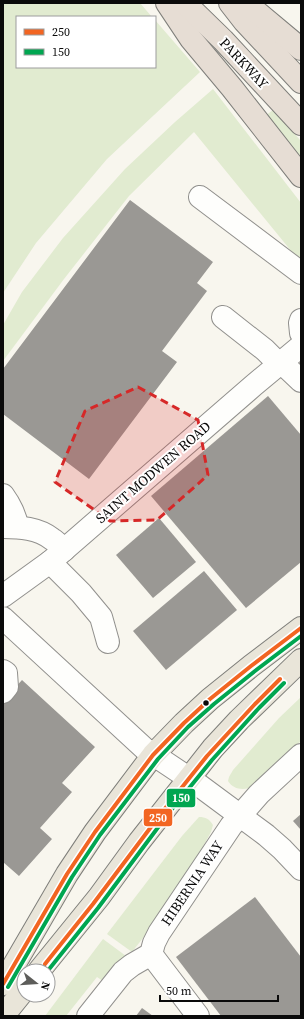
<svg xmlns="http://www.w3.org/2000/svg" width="304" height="1019" font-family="'Source Serif 4',serif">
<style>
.green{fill:#e1ebd0}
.building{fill:#9a9894}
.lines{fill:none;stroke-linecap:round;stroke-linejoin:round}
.minor-casing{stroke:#91908d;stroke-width:24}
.major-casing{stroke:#7e7e7a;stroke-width:24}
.highway-casing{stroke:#7e7e7a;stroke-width:24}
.minor{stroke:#fefefc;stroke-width:22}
.major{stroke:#e9e5d9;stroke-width:22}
.highway{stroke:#e6ddd4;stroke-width:22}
.bus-1-casing{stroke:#fff;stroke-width:7}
.bus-2-casing{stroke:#fff;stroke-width:7}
.bus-1{stroke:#f26522;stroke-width:4}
.bus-2{stroke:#00a651;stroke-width:4}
.marked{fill:#d62828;fill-opacity:0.2;stroke:#d62828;stroke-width:3;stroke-dasharray:8 5;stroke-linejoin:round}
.bus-dot{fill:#0a0a0a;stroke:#fff;stroke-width:1.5}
.labels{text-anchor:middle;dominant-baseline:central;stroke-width:4;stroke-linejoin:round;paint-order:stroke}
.street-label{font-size:14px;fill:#0a0a0a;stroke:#fff}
.line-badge{stroke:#fff;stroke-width:1.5}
.badge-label{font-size:11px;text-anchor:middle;font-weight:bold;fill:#fff}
</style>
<rect width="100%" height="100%" fill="#f8f6ee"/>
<g class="green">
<path d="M3 3H140L152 17H17V67H155V20L200 72 107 159 36 243 3 293Z"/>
<path d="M213 89 301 203V263L194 132 129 196 64 279 3 361V325L22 292 63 238 125 169 175 122Z"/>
<path d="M273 110 301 141V160L265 116Z"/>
<path d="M301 697V741L249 788C241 790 233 789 228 781L229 777 233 770 279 718Z"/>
<path d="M199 817C206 817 209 819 213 825L211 832 181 887 157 920 132 952 107 934 182 836Z"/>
<path d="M103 939 126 956 106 983 97 977 66 1016H45Z"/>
</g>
<g class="building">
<path d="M130 200 213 262 197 283 207 291 162 351 177 362 89 479 3 414V369Z"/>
<path d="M268 396 301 435V562L246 608 151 496Z"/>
<path d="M159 518 196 562 153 598 116 555Z"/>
<path d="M204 571 237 610 166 670 133 631Z"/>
<path d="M22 680 95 747 62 783 72 792 40 828 52 839 19 876 3 862V701Z"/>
<path d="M301 814V830L293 821Z"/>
<path d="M255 897 301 957V1016H221L176 957Z"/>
<path d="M142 1008 153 1016H136Z"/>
</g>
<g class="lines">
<g class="minor-casing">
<g id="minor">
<path d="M200 197 301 273"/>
<path d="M223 317 265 350 279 364"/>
<path d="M301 320 300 323 301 333"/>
<path d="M281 362 301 381"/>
<path d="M3 495C11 506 14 514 18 527"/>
<path d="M3 527C20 527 38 528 52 539 57 542 60 546 64 550"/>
<path d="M50 562 81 593 101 617 108 642"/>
<path d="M3 596 50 562 254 385 301 346"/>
<path d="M3 618 145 749 196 783 266 835 282 849 301 869"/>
<path d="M3 671 6 673 7 687 3 692"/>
<path d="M151 954 198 1016"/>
<path d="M88 1016 123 972 132 965 151 954 154 943 159 933 231 826 259 794 301 755"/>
</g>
</g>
<g class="major-casing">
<g id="major">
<path d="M39 971 99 897 139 842 213 748 239 720 301 660"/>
<path d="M3 984 67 874 95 832 153 755 184 723 210 699 251 666 301 628"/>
<path d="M3 1016 24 990"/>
</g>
</g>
<g class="highway-casing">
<g id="highway">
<path d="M167 3 191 39 232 88 301 176"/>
<path d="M185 3 223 40 301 124"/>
<path d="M230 3 244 21 301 82"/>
<path d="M246 3 301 49"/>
</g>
</g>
<use href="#minor" class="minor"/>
<use href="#major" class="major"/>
<use href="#highway" class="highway"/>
<g class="bus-1-casing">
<g id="bus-1">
<path d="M45 964 93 904 163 811 207 756 255 704 280 679"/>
<path d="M3 984 67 874 95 832 153 755 184 723 210 699 251 666 301 628"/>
</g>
</g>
<g class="bus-2-casing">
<g id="bus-2">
<path d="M50 968 98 908 168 814 212 760 259 708 284 683"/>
<path d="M8 987 72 877 100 835 158 759 188 727 214 704 255 671 301 636"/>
</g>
</g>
<use href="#bus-1" class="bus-1"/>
<use href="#bus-2" class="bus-2"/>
</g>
<path class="marked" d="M138 387 198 420 208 475 157 520 110 521 55 482 85 411Z"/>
<circle class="bus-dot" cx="206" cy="703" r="3.5"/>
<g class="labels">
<g class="street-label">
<text transform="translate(244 63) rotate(47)">PARKWAY</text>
<text transform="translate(153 472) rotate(-41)">SAINT MODWEN ROAD</text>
<text transform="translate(192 883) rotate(-56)">HIBERNIA WAY</text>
</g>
</g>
<g class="line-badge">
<rect x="166" y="788" width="30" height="20" rx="4" fill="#00a651"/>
<rect x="143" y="808" width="30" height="19" rx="4" fill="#f26522"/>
</g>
<g class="badge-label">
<text x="181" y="802">150</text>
<text x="158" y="822">250</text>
</g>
<rect width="304" height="1019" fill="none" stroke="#0a0a0a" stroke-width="8"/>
<rect x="16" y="16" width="140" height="52" fill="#ffffff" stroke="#9d9d9d"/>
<rect x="24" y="29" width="20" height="6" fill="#f26522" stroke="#9d9d9d"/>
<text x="52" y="36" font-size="12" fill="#0a0a0a">250</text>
<rect x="24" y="49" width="20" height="6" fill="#00a651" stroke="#9d9d9d"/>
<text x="52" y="56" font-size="12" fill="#0a0a0a">150</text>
<g transform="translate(36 983) rotate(107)"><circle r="19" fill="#ffffff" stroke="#9d9d9d"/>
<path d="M0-3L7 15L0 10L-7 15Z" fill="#5d5d5a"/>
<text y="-6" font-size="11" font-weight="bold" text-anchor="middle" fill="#0a0a0a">N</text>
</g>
<path d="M160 995v6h118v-6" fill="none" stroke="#0a0a0a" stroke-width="2"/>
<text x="166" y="995" font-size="12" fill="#0a0a0a" stroke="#ffffff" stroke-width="3" paint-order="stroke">50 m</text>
</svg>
